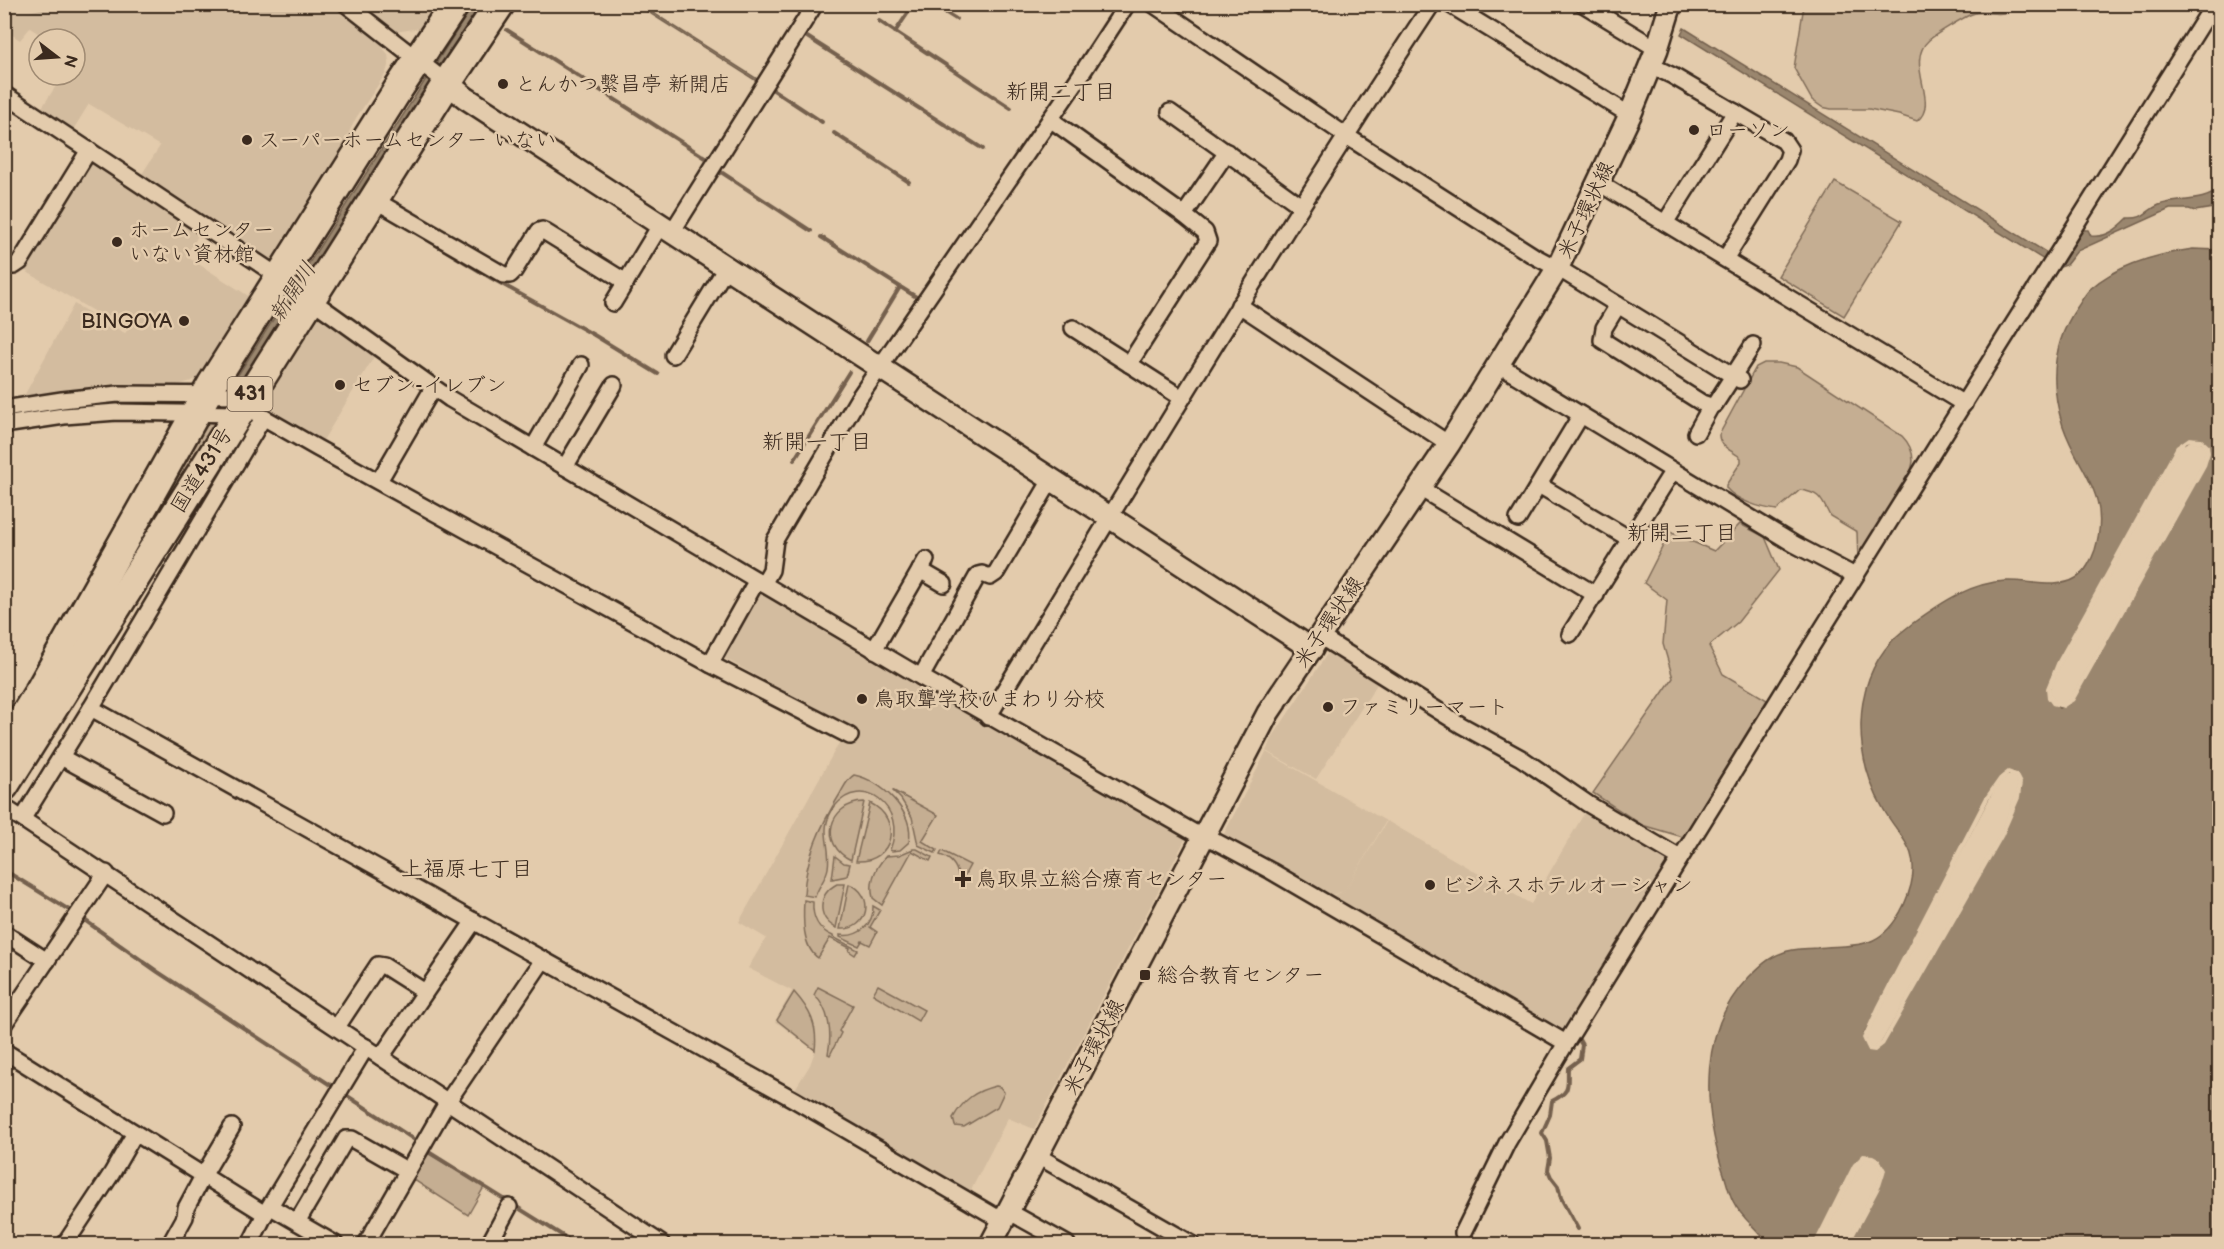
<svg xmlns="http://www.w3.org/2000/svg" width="2224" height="1249" font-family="'Balsamiq Sans','Klee One',sans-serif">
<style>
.built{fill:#d3bc9f}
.green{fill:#c5ae92;stroke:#806c58;stroke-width:1.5}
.water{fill:#9a866e;stroke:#74614e;stroke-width:1.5;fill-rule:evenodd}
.pier{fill:#e3cbac;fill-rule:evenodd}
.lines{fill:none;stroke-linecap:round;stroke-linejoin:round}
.stream{stroke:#74614e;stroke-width:4}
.street-casing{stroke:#3b2a1e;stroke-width:20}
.secondary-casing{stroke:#3b2a1e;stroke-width:26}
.highway-casing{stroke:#3b2a1e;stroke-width:33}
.street{stroke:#e3cbac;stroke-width:15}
.secondary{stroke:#e3cbac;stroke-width:21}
.highway{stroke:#e3cbac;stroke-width:28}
.poi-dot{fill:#3b2a1e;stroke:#e3cbac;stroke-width:2}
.labels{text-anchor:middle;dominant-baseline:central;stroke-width:5;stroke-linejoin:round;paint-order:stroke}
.shield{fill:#e3cbac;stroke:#6d5a49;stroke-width:1.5}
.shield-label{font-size:20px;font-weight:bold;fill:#3b2a1e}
.poi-label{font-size:21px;fill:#3b2a1e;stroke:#e3cbac;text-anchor:start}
.street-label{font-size:21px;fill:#3b2a1e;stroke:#e3cbac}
.neighbourhood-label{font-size:22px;fill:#3b2a1e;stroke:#e3cbac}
.water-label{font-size:22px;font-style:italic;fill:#4e3c2e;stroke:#e3cbac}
</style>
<rect width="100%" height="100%" fill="#e3cbac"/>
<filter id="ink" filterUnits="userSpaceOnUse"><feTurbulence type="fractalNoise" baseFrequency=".0167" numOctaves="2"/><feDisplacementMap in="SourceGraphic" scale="12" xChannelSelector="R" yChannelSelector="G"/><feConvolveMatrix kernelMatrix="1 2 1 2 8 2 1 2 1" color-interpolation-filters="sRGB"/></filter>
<g filter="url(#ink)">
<g class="built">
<path d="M39 4 335 5 339 10 385 42 382 47 388 54 389 62 386 73 356 118 332 167 270 265 140 177 160 146 89 104 71 133 39 112 63 75H75V39H47L30 28 20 40 5 30 4 9 16 13 29 12 40 9Z"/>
<path d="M355 5H437L421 28 395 32Z"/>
<path d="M100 161 203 228 183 260 186 256 250 297 201 378 178 385 110 384 24 396 74 304 125 333 127 331 22 269 89 163Z"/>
<path d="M320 311 377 352 322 442 260 407Z"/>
<path d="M762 591 1187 836 1034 1129 1008 1118 968 1196 792 1094 810 1065 815 1051 775 1021 792 991 748 968 766 938 739 922 848 727 724 658 723 652 757 592Z"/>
<path d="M1329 651H1335L1381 678 1316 779 1266 751 1274 735Z"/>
<path d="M1266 752 1386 821 1346 889 1387 821 1531 904 1588 807 1674 860 1565 1033 1329 897 1344 891 1328 896 1223 836Z"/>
</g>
<g class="green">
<path d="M1804 5V4L2026 5C2019 7 2012 11 2004 13 1994 15 1982 10 1972 14 1964 17 1936 34 1929 40 1903 63 1941 103 1917 121L1899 115 1869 109H1831L1822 107 1812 100 1794 68Z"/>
<path d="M407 99 409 101 296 280 295 278Z"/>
<path d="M1835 182 1902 221 1844 316 1778 276Z"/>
<path d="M1764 363H1779L1797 367 1902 436C1909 443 1913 451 1913 461 1910 488 1873 536 1858 561L1857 532 1830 516C1821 499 1821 493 1800 490L1777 510C1761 508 1737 501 1726 488V485L1741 462V458C1733 451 1719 447 1719 435L1756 367Z"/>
<path d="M214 418 220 422 52 686 206 424Z"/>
<path d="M1740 524 1765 537 1779 570 1738 622 1709 646 1723 674 1767 700 1683 837 1642 825 1593 793 1673 678 1663 644 1667 600 1644 583 1670 532 1714 551Z"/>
<path d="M854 775C881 780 915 812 909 842L900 850 892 851 890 850C908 806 861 774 835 806 817 830 832 844 828 868 826 879 818 887 815 897L804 895C805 858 821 825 840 794 844 787 847 779 854 775Z"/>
<path d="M892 790 938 815 922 841 937 850 935 853 918 845 912 817 901 799Z"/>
<path d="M864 802 851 860C818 844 829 803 864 802Z"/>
<path d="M870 803C903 819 894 863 856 861Z"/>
<path d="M913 849H917L932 857 930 861 912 851 882 905 873 898C869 882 875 868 886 856L899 855Z"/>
<path d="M942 851 970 865 963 878 958 875C956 865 949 858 940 855Z"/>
<path d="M835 856 844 863 850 864 847 876 832 879Z"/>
<path d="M837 884H845L836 928C816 917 818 894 837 884Z"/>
<path d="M849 884C876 894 869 931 840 929Z"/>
<path d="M804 900 813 902C812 917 818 930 833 936V937L858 950 855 955 849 951 850 948 830 938 818 958C802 947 803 918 804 900Z"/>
<path d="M873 906 880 910 870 927 877 932 870 945 862 941 859 946 840 937V935C858 938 874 925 873 906Z"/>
<path d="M878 985 924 1010 918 1021 873 994Z"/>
<path d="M818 987 853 1005 839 1031 841 1033 830 1055 828 1054C832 1035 830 1009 814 995Z"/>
<path d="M794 992C810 1010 818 1025 815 1050L777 1020Z"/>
<path d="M996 1086 1000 1087 1004 1092 997 1107 964 1127 955 1126 953 1118C964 1099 975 1091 996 1086Z"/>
<path d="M426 1152 484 1187 468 1215 411 1178Z"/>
</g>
<g class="water">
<path d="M473 5H480L242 379 225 391 176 406 5 421 4 414 223 384 238 375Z"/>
<path d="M637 5H641L762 82 761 84Z"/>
<path d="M1684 28 2052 256 2084 230H2088L2091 236C2107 238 2118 228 2128 218 2145 219 2145 211 2159 205 2178 198 2203 203 2219 189V207L2195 211 2189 209H2170L2077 251 2066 265 2057 268 1681 34Z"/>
<path d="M2193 249 2219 250V1244H1848L1885 1171 1879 1160 1864 1156 1855 1165 1816 1244H1768C1758 1229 1741 1218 1733 1201 1728 1191 1726 1179 1722 1168 1703 1105 1699 1028 1749 977 1758 968 1769 957 1782 953 1793 948 1805 949 1817 948 1832 946 1850 947 1865 943 1890 937 1905 908 1911 885 1920 849 1900 838 1884 810 1854 759 1850 687 1892 641 1898 634 1906 629 1913 623 1941 603 1971 582 2007 581 2028 580 2057 590 2076 578 2085 573 2092 559 2095 550 2112 494 2079 473 2063 426 2049 383 2052 343 2078 306 2082 300 2085 294 2090 289 2118 264 2157 254 2193 249ZM2194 438 2208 445 2205 466 2069 704 2059 708 2048 697 2051 677 2178 447ZM2013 772 2017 774 2021 789 2002 837 1878 1049 1868 1050 1864 1034 2000 777Z"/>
</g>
<g class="pier">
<path d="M2189 437 2201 438 2209 445 2210 453 2206 466 2074 701 2063 708 2052 705 2047 698 2046 688 2057 661 2176 446ZM2194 441 2202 443 2206 449 2203 464 2075 691 2067 702 2062 704 2057 703 2051 696 2050 689 2061 663 2168 469 2180 449 2187 442Z"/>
<path d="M2008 770 2017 773 2022 783 2020 798 2003 837 1884 1045 1875 1052 1868 1051 1862 1038 1877 1006 1985 797 1999 777ZM2009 774 2016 778 2018 789 2000 835 1881 1042 1874 1048H1870L1866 1038 1881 1008 1989 799 2002 779Z"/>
<path d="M1863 1154 1873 1155 1880 1159 1886 1170 1881 1186 1850 1244H1845L1877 1184 1882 1171 1877 1162 1871 1159H1865L1858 1167 1819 1244H1813L1853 1164Z"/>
</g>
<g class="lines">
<g class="stream">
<path d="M932 4 956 19"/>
<path d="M879 21 1011 108"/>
<path d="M507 30 712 162"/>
<path d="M895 32 914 4"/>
<path d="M804 35 983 149"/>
<path d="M769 87 822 122"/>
<path d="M834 133 909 182"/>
<path d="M721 172 811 231"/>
<path d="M821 237 921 300"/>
<path d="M428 240 491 278 594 335 658 374"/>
<path d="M867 341 900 287"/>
<path d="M794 460 849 372"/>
<path d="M4 870 74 913"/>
<path d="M83 919 158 972 335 1088"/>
<path d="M346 1095 418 1142"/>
<path d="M427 1151 568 1239"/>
<path d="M1578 1229 1561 1198 1558 1186 1551 1177 1548 1170 1550 1158 1547 1141 1542 1133 1550 1115 1552 1101C1572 1091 1567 1086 1568 1068L1580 1059 1582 1045 1578 1038"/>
</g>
<g class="street-casing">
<g id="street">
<path d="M346 4 447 83"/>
<path d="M1153 4 1345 135 1534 256 1566 273 1740 380"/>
<path d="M1449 4 1630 115"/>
<path d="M1583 4 1657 49"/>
<path d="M1650 65 1673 76 1784 141 1790 150 1787 160 1725 259"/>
<path d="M4 94 278 276 450 399 921 677 1193 832 1215 841 1271 871 1566 1043"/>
<path d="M1170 112 1301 206"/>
<path d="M1050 119 1184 215 1227 152"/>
<path d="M1599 183 1964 404"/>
<path d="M373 199 504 275H510L514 271 539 231 542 230 626 282"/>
<path d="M1665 223 1735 112"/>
<path d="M672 232 815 4"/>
<path d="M4 266H14L20 262 89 150"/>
<path d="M613 303 661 224"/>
<path d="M1239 305 1449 444"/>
<path d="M1618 305 1604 328 1602 340 1702 403 1711 406 1715 404 1753 345"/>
<path d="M1073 328 1182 398"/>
<path d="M673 355 726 268"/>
<path d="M1129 364 1208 241 1205 232 1184 215"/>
<path d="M1499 365 1794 544 1855 576"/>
<path d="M242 405 317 448 710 664 850 736"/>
<path d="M4 409 62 400 118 394 249 395"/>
<path d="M4 425 64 416 117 412 237 414"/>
<path d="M1696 433 1711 406"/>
<path d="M533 448 581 365"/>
<path d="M565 467 614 385"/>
<path d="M379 481 433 388"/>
<path d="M1539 485 1630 539"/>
<path d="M1418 487 1596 595"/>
<path d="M1518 519 1581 415"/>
<path d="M920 570 944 584"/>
<path d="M763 584 771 570 775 540 858 399 1082 73 1127 4"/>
<path d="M1570 634 1672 472"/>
<path d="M1321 637 1461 725 1521 758 1588 804 1680 858"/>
<path d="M874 650 926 560"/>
<path d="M710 664 757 580"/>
<path d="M921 677 978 575 982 574 990 577 996 573 1051 480"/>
<path d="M91 708 263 418"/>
<path d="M988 717C1134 478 1277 238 1432 4"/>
<path d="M61 757 163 813"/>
<path d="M4 807 662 1244"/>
<path d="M23 818 91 708 795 1100 1003 1221"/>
<path d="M4 933 47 961"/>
<path d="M4 1024 106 873"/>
<path d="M337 1027 378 965 384 966 425 992"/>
<path d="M4 1051 265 1214 366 1047"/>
<path d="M381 1057 474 921"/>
<path d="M1036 1155 1192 1244"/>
<path d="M271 1207 335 1244"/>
<path d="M1008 1211 1067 1244"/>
<path d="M297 1222 346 1139H352L408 1171"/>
<path d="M1463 1233 1507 1143 1566 1043 1819 634 2214 4"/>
<path d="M65 1244 112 1173 135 1133"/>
<path d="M170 1244 185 1217 186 1208 203 1176 232 1127"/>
<path d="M250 1244 265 1214"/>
<path d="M366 1244 448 1101 543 960"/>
<path d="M489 1244 509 1207"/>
</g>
</g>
<g class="secondary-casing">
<g id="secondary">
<path d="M447 83 466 98 1312 649"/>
<path d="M991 1244 1268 713 1449 444 1557 269 1630 115 1657 49 1671 4"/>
</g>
</g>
<g class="highway-casing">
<g id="highway">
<path d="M4 749 40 690 212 384 399 88 455 4"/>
<path d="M4 786 447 83 500 4"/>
</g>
</g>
<use href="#street" class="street"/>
<use href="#secondary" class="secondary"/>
<use href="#highway" class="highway"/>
</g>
</g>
<g class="poi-dot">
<circle cx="503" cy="84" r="6"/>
<circle cx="1694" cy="130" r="6"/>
<circle cx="247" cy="140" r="6"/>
<circle cx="117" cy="242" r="6"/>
<circle cx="184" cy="321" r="6"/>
<circle cx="340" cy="385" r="6"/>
<circle cx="862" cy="699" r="6"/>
<circle cx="1328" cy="707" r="6"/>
<path d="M960 870h6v6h6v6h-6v6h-6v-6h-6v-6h6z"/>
<circle cx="1430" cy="885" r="6"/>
<rect x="1139" y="969" width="12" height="12" rx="3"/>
</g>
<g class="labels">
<rect class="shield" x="227.5" y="377" width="45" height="34" rx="4.5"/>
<g class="shield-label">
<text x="250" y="394">431</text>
</g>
<g class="poi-label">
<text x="515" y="84">とんかつ繫昌亭 新開店</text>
<text x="1706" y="130">ローソン</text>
<text x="259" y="140">スーパーホームセンター いない</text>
<text x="129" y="230">ホームセンター<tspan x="129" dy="24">いない資材館</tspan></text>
<text x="172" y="321" text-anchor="end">BINGOYA</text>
<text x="352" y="385">セブン-イレブン</text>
<text x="874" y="699">鳥取聾学校ひまわり分校</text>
<text x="1340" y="707">ファミリーマート</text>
<text x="976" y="879">鳥取県立総合療育センター</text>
<text x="1442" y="885">ビジネスホテルオーシャン</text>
<text x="1157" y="975">総合教育センター</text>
</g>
<g class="street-label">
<text transform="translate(1586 210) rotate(-65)">米子環状線</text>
<text transform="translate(202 470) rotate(-58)">国道431号</text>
<text transform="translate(1329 622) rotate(-56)">米子環状線</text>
<text transform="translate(1094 1047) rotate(-62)">米子環状線</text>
</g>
<g class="neighbourhood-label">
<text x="1061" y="92">新開二丁目</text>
<text x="817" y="442">新開一丁目</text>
<text x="1682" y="533">新開三丁目</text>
<text x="467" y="869">上福原七丁目</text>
</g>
<g class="water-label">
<text transform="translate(293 292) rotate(-57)">新開川</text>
</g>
</g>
<rect width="2224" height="1249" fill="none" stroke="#e3cbac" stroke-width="24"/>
<rect x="12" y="12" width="2200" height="1225" fill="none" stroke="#3b2a1e" stroke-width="2" filter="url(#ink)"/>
<g transform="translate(57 57) rotate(107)"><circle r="28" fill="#e3cbac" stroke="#a08b73" stroke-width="1.5"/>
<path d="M0-4.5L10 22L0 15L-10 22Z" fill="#3b2a1e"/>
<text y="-9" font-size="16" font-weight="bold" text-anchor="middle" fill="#3b2a1e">N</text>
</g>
</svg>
